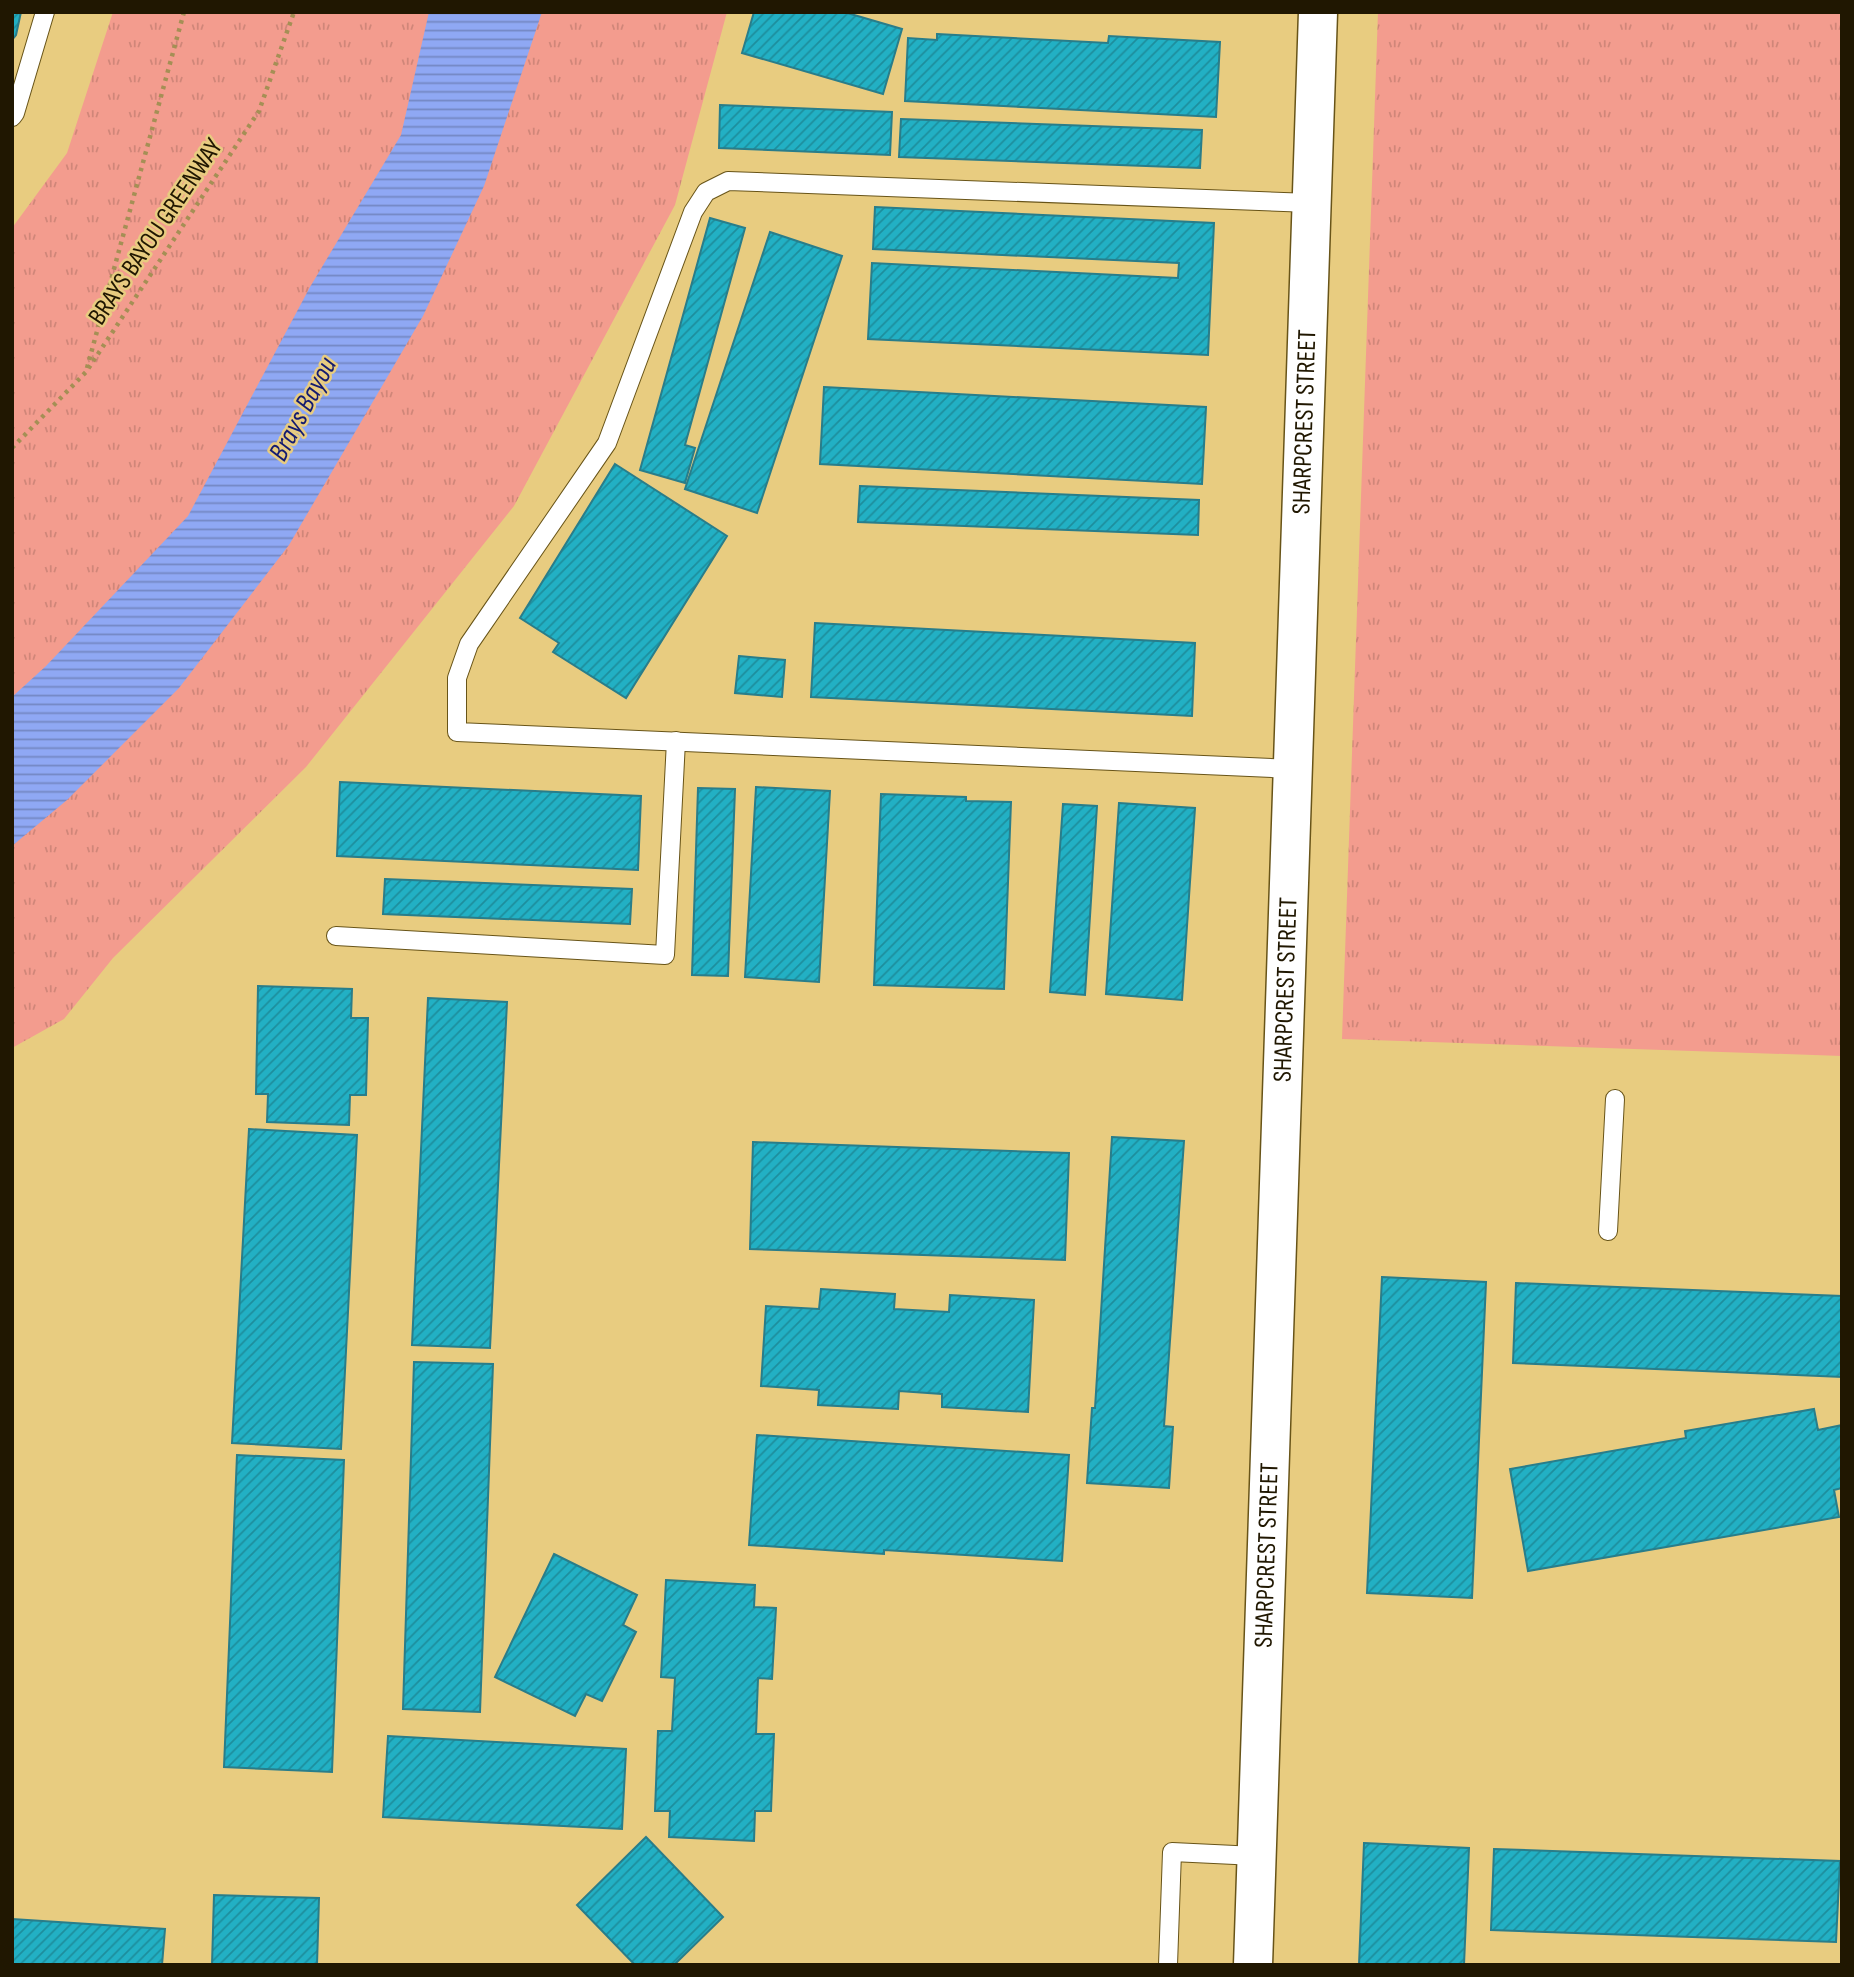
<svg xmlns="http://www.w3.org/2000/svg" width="1854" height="1977" font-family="'Sofia Sans Condensed',sans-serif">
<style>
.grass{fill:url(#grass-tufts)}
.water{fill:url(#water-rules)}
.building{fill:url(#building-hatch);stroke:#297d8a;stroke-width:2}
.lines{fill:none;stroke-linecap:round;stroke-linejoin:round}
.service-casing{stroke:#685418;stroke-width:20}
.tertiary-casing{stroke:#685418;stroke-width:41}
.path{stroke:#a58f55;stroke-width:4.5;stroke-dasharray:3.5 5;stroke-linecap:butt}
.service{stroke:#fff;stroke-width:18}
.tertiary{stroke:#fff;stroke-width:38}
.labels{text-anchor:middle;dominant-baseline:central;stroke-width:5;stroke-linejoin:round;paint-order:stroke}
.street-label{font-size:26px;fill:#201701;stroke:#e8cc80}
.water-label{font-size:28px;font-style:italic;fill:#131b70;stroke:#e8cc80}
</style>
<defs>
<pattern id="grass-tufts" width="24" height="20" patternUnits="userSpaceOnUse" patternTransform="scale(1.75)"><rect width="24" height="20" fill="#f39c8e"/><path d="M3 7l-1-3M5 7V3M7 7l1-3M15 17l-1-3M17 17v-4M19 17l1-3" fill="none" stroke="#d08679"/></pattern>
<pattern id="water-rules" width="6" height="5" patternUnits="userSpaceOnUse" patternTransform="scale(1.75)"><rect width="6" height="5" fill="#8fa8f4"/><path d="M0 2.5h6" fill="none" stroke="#7488c3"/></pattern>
<pattern id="building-hatch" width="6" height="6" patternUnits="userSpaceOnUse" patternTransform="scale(1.75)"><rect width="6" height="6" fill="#22b0c4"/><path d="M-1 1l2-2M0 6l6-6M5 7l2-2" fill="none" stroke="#1d8e9d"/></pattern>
</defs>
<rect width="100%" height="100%" fill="#e8cc80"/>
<g class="grass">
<path d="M113 12H727L675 205 514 506 306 767 113 958 64 1019 12 1048V228L67 153Z"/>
<path d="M1378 12H1842V1056L1342 1039Z"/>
</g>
<path class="water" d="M429 12H542L484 186 423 316 289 545 179 688 67 800 12 846V697L46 666 188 516 310 287 401 135Z"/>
<g class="building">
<path d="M12 12H21L16 35 12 40Z"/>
<path d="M754 12H844L902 29 883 94 742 53Z"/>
<path d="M937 34 1108 43 1109 36 1220 42 1216 117 905 101 908 38 937 40Z"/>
<path d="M720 105 892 112 890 155 719 148Z"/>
<path d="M901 119 1202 130 1200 168 899 157Z"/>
<path d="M875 207 1214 223 1208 355 868 339 872 263 1178 278 1179 263 873 249Z"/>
<path d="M710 218 745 228 685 445 695 448 685 483 640 470Z"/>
<path d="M770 232 842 256 757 513 685 489Z"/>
<path d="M824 387 1206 407 1202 484 820 464Z"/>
<path d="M615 464 727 536 626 698 553 652 559 643 520 618Z"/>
<path d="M860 486 1199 500 1198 535 858 522Z"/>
<path d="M815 623 1195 643 1192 716 811 697Z"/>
<path d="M739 656 785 660 782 697 735 693Z"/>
<path d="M340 782 641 796 638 870 337 856Z"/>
<path d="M756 787 830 791 819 982 745 977Z"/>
<path d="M698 788 735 789 728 976 692 975Z"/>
<path d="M881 794 966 797V801L1011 802 1004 989 874 985Z"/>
<path d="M1119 803 1195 808 1182 1000 1106 994Z"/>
<path d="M1063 804 1097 806 1085 995 1050 992Z"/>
<path d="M385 879 632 889 630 924 383 914Z"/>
<path d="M258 986 352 989 351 1018H368L366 1095H350L349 1125 267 1122 268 1094H256Z"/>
<path d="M428 998 507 1002 490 1348 412 1345Z"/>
<path d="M249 1129 357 1135 341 1449 232 1443Z"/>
<path d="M1112 1137 1184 1141 1164 1426 1173 1427 1169 1488 1087 1483 1092 1408H1095Z"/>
<path d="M753 1142 1069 1153 1065 1260 750 1249Z"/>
<path d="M1382 1277 1486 1282 1472 1598 1367 1593Z"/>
<path d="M1516 1283 1842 1296V1377L1513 1363Z"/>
<path d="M821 1289 895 1294 894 1309 949 1312 950 1295 1034 1300 1028 1412 942 1407V1394L899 1391 898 1409 818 1405 819 1390 761 1386 766 1306 819 1309Z"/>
<path d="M414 1362 493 1364 480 1712 403 1709Z"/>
<path d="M1814 1409 1818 1430 1842 1425V1488L1834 1490 1839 1517 1528 1571 1510 1469 1686 1438 1685 1431Z"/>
<path d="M757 1435 1069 1455 1062 1561 884 1550V1554L749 1545Z"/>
<path d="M237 1455 344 1460 332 1772 224 1767Z"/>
<path d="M554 1554 637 1595 623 1625 636 1632 602 1701 586 1694 575 1716 495 1677Z"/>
<path d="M666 1580 755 1585 754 1607 776 1608 772 1679 758 1678 756 1734H774L771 1811H755L754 1841 669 1837 670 1811H655L658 1731H672L675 1678 661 1677Z"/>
<path d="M388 1736 626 1749 622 1829 383 1817Z"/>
<path d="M646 1837 723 1917 674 1965H635L577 1905Z"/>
<path d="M1364 1843 1469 1848 1464 1965H1359Z"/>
<path d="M1494 1849 1840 1861 1836 1942 1491 1930Z"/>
<path d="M214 1895 319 1898 317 1965H212Z"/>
<path d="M12 1919 165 1929 162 1965H12Z"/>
</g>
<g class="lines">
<g class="service-casing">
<g id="service">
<path d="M12 117 15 113 45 12"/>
<path d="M1293 769 457 732V678L469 644 607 443 693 212 706 192 728 181 1311 203"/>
<path d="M336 936 665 955 676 741"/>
<path d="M1608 1231 1615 1099"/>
<path d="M1168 1965 1172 1852 1256 1856"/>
</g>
</g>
<g class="tertiary-casing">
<g id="tertiary">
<path id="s1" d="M1253 1965 1318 12"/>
</g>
</g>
<g class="path">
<path d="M87 368 184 12"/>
<path d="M12 448 86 372 259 111 294 12"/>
</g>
<use href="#service" class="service"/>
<use href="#tertiary" class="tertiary"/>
</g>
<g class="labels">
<g class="street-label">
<text transform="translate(156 232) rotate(-56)">BRAYS BAYOU GREENWAY</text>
<text stroke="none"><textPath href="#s1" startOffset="1544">SHARPCREST STREET</textPath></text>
<text stroke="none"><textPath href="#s1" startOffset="976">SHARPCREST STREET</textPath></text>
<text stroke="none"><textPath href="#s1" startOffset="410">SHARPCREST STREET</textPath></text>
</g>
<g class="water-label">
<text transform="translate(303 409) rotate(-62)">Brays Bayou</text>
</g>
</g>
<rect width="1854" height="1977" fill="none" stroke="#201701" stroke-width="28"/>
</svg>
